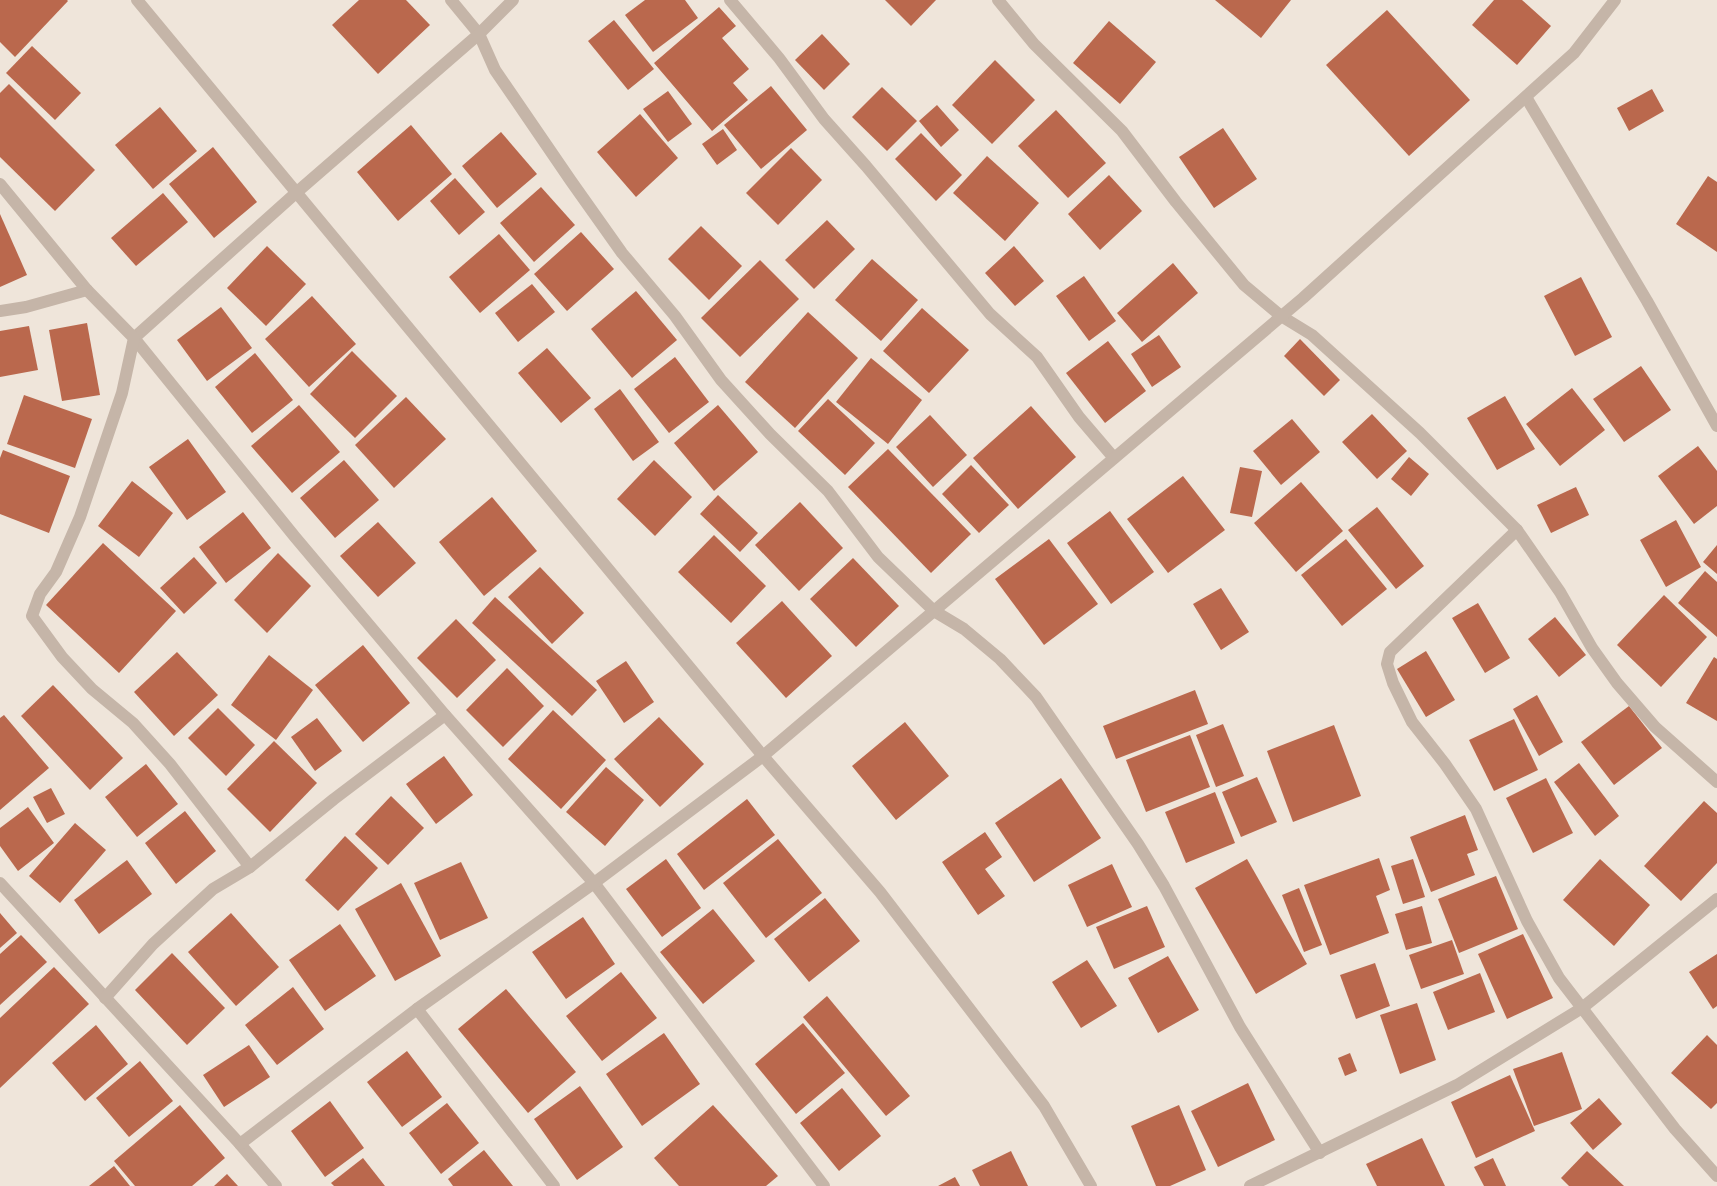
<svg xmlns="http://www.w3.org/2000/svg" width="1717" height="1186" font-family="'Nunito Sans',sans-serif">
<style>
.building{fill:#ba684d}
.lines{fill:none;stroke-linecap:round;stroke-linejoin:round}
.street{stroke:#c5b5a8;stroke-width:12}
</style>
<rect width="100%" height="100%" fill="#efe5da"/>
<g class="building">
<path d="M0 0H67L68 1 15 57 0 42Z"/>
<path d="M359 0H406L430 25 378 74 332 25Z"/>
<path d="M645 0H685L698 18 653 52 625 15Z"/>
<path d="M885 0H936L911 26Z"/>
<path d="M1215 0H1291L1261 38Z"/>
<path d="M1494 0H1522L1551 26 1517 65 1472 25Z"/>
<path d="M719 7 736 26 722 38 749 69 733 83 748 100 712 131 654 63Z"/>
<path d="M1387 10 1470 100 1409 156 1326 65Z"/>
<path d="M614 20 654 69 628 90 588 41Z"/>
<path d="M1109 21 1156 62 1120 104 1073 63Z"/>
<path d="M822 34 850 64 824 90 795 60Z"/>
<path d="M32 46 81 93 55 120 6 73Z"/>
<path d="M995 60 1035 100 992 144 952 105Z"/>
<path d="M9 84 95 170 55 211 0 157V93Z"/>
<path d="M771 86 807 130 761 169 724 125Z"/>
<path d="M882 87 917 121 887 151 852 117Z"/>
<path d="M1652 89 1664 111 1629 131 1617 108Z"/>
<path d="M668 91 692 124 668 142 643 109Z"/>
<path d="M937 105 959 130 941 147 919 121Z"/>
<path d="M160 107 197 151 153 189 115 145Z"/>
<path d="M1056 110 1106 163 1068 198 1018 146Z"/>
<path d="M640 114 678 158 636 197 597 152Z"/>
<path d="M411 125 452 174 398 221 357 172Z"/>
<path d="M1223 128 1257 179 1214 208 1179 157Z"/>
<path d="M723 129 737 150 717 165 702 144Z"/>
<path d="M501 132 537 174 497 208 462 166Z"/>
<path d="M921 133 962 175 936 201 895 159Z"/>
<path d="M213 147 257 202 214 238 169 184Z"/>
<path d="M791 148 822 180 778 225 746 193Z"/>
<path d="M987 156 1039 203 1005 241 953 193Z"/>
<path d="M1109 175 1142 211 1100 250 1068 214Z"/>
<path d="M1708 176 1717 182V252L1676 224Z"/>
<path d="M455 178 485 212 459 235 430 201Z"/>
<path d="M541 187 575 225 534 262 500 223Z"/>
<path d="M163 193 188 222 136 266 111 238Z"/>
<path d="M0 214 27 275 0 287Z"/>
<path d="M827 220 855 249 814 289 785 260Z"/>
<path d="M701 226 742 266 709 300 668 259Z"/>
<path d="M581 232 614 269 567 311 534 274Z"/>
<path d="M499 234 530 270 480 313 449 277Z"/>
<path d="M267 246 306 284 266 326 227 288Z"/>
<path d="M1014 246 1044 281 1015 306 985 273Z"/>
<path d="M872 259 918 300 881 341 835 300Z"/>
<path d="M760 260 799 299 740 357 701 318Z"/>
<path d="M1173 263 1198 293 1142 342 1117 313Z"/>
<path d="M1084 276 1116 321 1089 341 1056 296Z"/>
<path d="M1581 277 1612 337 1575 356 1544 296Z"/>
<path d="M532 284 555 312 518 342 495 313Z"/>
<path d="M636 291 677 340 632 378 591 329Z"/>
<path d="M312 296 356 344 309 387 265 339Z"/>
<path d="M221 307 252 348 207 381 177 340Z"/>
<path d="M922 308 969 350 929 393 883 351Z"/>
<path d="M808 312 858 358 795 428 745 382Z"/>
<path d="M87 323 100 395 62 401 49 330Z"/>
<path d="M29 326 38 370 0 377V331Z"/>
<path d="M1159 335 1181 367 1152 387 1131 354Z"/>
<path d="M1300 339 1340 380 1324 396 1284 356Z"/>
<path d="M1108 341 1146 391 1105 423 1066 373Z"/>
<path d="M547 348 591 398 561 423 518 373Z"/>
<path d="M352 351 397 396 355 438 310 394Z"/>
<path d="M255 353 293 400 252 433 215 387Z"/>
<path d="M675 357 709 402 669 433 634 389Z"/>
<path d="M871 358 922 400 888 444 836 402Z"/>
<path d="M1641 366 1671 410 1624 442 1593 399Z"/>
<path d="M1572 388 1605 430 1560 466 1526 424Z"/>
<path d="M620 389 659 442 633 461 594 409Z"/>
<path d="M24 395 92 419 75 468 7 444Z"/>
<path d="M1505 396 1535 449 1497 470 1467 418Z"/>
<path d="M406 397 446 439 394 488 355 445Z"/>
<path d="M828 399 875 443 845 475 798 431Z"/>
<path d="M299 405 340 452 292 493 251 446Z"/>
<path d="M718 405 758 452 714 491 674 443Z"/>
<path d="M1031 406 1076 457 1018 509 973 458Z"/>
<path d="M1372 414 1407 451 1377 479 1342 442Z"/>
<path d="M930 415 967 455 933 487 896 447Z"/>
<path d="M1292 419 1320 452 1281 485 1253 451Z"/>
<path d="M188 439 226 492 187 520 149 467Z"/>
<path d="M1698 446 1717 471V506L1694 524 1658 476Z"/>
<path d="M888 449 971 534 931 573 848 487Z"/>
<path d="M3 450 70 476 49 533 0 514V458Z"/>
<path d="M1409 457 1429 474 1411 496 1391 479Z"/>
<path d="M344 460 379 500 335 538 300 498Z"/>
<path d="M654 460 692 497 655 536 617 499Z"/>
<path d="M971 465 1009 505 979 533 942 494Z"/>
<path d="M1240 467 1262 471 1252 517 1230 513Z"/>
<path d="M1183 476 1225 530 1168 573 1127 519Z"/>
<path d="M132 481 173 513 139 557 98 526Z"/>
<path d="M1301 482 1343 531 1296 572 1254 523Z"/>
<path d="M1576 487 1589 515 1551 533 1537 505Z"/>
<path d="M718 495 758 533 740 552 700 514Z"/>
<path d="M492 497 537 551 484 596 439 542Z"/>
<path d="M800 502 843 548 799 591 755 545Z"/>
<path d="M1377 507 1424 566 1396 589 1348 530Z"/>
<path d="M1110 511 1154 572 1111 604 1067 543Z"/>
<path d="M243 512 271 548 226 583 199 547Z"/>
<path d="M1676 520 1701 567 1666 587 1640 540Z"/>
<path d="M378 522 416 563 378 597 340 556Z"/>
<path d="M714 535 766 586 731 623 678 572Z"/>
<path d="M1049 539 1098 604 1044 645 995 579Z"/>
<path d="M1346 539 1387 589 1342 626 1301 575Z"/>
<path d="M103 543 176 611 119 673 46 605Z"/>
<path d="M1717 545V574L1703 562Z"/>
<path d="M278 553 311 586 267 633 234 600Z"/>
<path d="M194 557 217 583 184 614 160 588Z"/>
<path d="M853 558 899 606 856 647 810 599Z"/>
<path d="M540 567 584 613 552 644 508 597Z"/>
<path d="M1705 571 1717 582V637L1678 603Z"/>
<path d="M1221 588 1249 632 1221 650 1193 604Z"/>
<path d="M1664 595 1707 637 1661 687 1617 645Z"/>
<path d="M495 597 597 690 572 716 472 623Z"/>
<path d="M782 601 832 656 786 698 736 643Z"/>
<path d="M1478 603 1510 658 1485 673 1452 618Z"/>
<path d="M1555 617 1586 655 1559 677 1528 639Z"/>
<path d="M456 619 496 660 457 698 417 658Z"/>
<path d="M363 645 410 703 363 742 315 685Z"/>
<path d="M1426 651 1455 700 1426 717 1397 669Z"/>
<path d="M177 652 218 695 174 736 134 692Z"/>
<path d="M269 655 313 690 276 740 231 705Z"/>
<path d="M1714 657 1717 659V721L1686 703Z"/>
<path d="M626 661 654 702 624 723 596 681Z"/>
<path d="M507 668 544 706 503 747 466 710Z"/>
<path d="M53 685 123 758 90 790 21 716Z"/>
<path d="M1195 690 1208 724 1116 759 1103 726Z"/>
<path d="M1537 695 1563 742 1539 756 1513 709Z"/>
<path d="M1629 706 1662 748 1614 785 1581 742Z"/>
<path d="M218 708 255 745 226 776 188 738Z"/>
<path d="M553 710 606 760 561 809 508 759Z"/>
<path d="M4 715 49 768 0 810V718Z"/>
<path d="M659 717 704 764 660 807 614 759Z"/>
<path d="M317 718 342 751 315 771 291 737Z"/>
<path d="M1514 719 1538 770 1494 791 1469 740Z"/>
<path d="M905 722 949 776 896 820 852 766Z"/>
<path d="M1223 724 1244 776 1216 787 1196 735Z"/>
<path d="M1334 725 1361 796 1293 822 1267 751Z"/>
<path d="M1190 735 1210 787 1146 812 1126 760Z"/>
<path d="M274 741 317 783 270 832 227 789Z"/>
<path d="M444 756 473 795 436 824 406 784Z"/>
<path d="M1579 763 1619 816 1595 836 1554 782Z"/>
<path d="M146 764 178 804 137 837 105 797Z"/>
<path d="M606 767 644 800 605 846 566 812Z"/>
<path d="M1257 777 1277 822 1241 837 1222 792Z"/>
<path d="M1061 778 1101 838 1034 882 995 823Z"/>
<path d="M1546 778 1573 833 1533 853 1506 798Z"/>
<path d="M51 788 65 814 47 823 33 797Z"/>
<path d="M1215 792 1235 843 1186 863 1165 812Z"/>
<path d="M391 796 424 828 388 865 355 834Z"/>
<path d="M747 799 775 835 704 890 677 854Z"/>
<path d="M1704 801 1717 813V863L1681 901 1644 866Z"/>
<path d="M28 807 54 843 18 871 0 846V828Z"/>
<path d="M185 811 216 851 176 884 145 843Z"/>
<path d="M1465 815 1478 850 1467 854 1475 875 1431 892 1410 837Z"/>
<path d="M75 823 106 850 60 903 29 876Z"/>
<path d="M985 832 1002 857 985 869 1005 896 978 915 942 862Z"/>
<path d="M345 836 378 868 338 911 305 880Z"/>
<path d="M778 839 822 893 766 938 723 883Z"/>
<path d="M1379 858 1390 890 1376 896 1389 933 1330 955 1304 885Z"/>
<path d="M666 859 701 908 662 937 626 889Z"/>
<path d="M1247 859 1307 964 1256 994 1195 888Z"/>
<path d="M1413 859 1425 897 1403 904 1391 866Z"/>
<path d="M1600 859 1650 905 1614 946 1563 900Z"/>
<path d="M127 860 152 894 99 934 74 900Z"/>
<path d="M461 862 488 918 440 940 414 883Z"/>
<path d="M1112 864 1132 907 1087 927 1068 885Z"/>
<path d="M1496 876 1518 929 1459 953 1438 899Z"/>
<path d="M401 883 441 956 395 981 355 909Z"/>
<path d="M1299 888 1322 945 1304 952 1282 895Z"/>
<path d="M825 898 860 941 809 982 774 939Z"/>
<path d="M1147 906 1165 947 1114 969 1096 927Z"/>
<path d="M1422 906 1432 943 1406 950 1395 914Z"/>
<path d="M713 909 755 961 703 1004 660 952Z"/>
<path d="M0 913 17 933 0 948Z"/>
<path d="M231 913 279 967 236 1006 188 952Z"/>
<path d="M583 917 615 964 566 999 532 952Z"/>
<path d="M340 924 376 976 325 1011 289 960Z"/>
<path d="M1523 934 1553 998 1507 1019 1478 954Z"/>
<path d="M21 935 47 962 0 1005V954Z"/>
<path d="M1452 940 1464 974 1421 989 1409 955Z"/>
<path d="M172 953 225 1008 187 1045 135 990Z"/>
<path d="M1717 954V1006L1713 1009 1689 972Z"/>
<path d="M1168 956 1199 1010 1158 1033 1128 978Z"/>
<path d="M1087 960 1117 1006 1081 1028 1052 982Z"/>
<path d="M1375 963 1390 1006 1356 1019 1340 975Z"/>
<path d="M54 967 89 1004 0 1088V1018Z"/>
<path d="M621 972 657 1018 602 1061 566 1016Z"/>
<path d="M1480 973 1495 1012 1448 1030 1433 992Z"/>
<path d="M293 987 324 1029 277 1065 245 1025Z"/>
<path d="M506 989 576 1072 528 1113 458 1029Z"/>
<path d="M827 996 910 1096 886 1116 803 1017Z"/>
<path d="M1417 1003 1436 1060 1400 1074 1380 1015Z"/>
<path d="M803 1023 845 1073 796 1114 755 1064Z"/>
<path d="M96 1025 128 1064 85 1101 52 1063Z"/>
<path d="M664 1033 700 1084 642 1126 606 1074Z"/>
<path d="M1707 1035 1717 1045V1103L1711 1109 1671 1073Z"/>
<path d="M249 1045 270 1077 224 1107 203 1075Z"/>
<path d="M407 1051 442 1097 402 1127 367 1082Z"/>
<path d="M1562 1052 1582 1109 1534 1126 1513 1069Z"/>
<path d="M1350 1053 1357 1071 1345 1076 1338 1058Z"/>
<path d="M140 1061 173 1101 129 1137 96 1098Z"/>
<path d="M1510 1075 1535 1131 1476 1158 1451 1102Z"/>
<path d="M1248 1083 1275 1140 1218 1167 1191 1111Z"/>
<path d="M580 1086 623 1147 577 1180 534 1119Z"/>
<path d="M842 1088 881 1136 839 1171 800 1123Z"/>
<path d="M1599 1098 1622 1124 1593 1150 1570 1123Z"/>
<path d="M330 1101 364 1148 325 1177 291 1131Z"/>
<path d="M447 1103 479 1143 441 1174 409 1133Z"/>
<path d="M180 1105 225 1158 192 1186H135L114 1161Z"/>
<path d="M713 1105 778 1176 766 1186H679L654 1158Z"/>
<path d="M1179 1105 1206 1170 1170 1186H1156L1131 1126Z"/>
<path d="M1422 1138 1445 1186H1377L1366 1164Z"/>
<path d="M484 1150 513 1186H453L448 1179Z"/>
<path d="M1011 1151 1028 1186H980L972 1170Z"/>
<path d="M1587 1151 1624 1186H1569L1561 1178Z"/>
<path d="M363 1158 385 1186H334L331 1183Z"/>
<path d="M1493 1158 1506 1186H1484L1474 1167Z"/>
<path d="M114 1166 130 1186H89Z"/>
<path d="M227 1174 238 1186H214Z"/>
<path d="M955 1177 960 1186H938Z"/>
</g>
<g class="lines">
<g class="street">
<path d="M137 0 763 756 880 892 1044 1106 1091 1186"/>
<path d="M451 0 479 34 495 70 571 181 622 253 675 316 721 380 770 434 828 491 878 557 934 611 964 629 1000 659 1036 697 1138 844 1164 886 1240 1027 1320 1153"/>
<path d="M513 0 479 34 297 192 134 338 295 537 445 715 594 883 824 1186"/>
<path d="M730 0 779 58 824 119 866 166 990 314 1037 357 1079 417 1114 458"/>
<path d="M998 0 1034 44 1122 131 1176 202 1244 285 1281 316 1312 335 1420 433 1517 530 1560 592 1592 648 1617 683 1655 727 1717 782"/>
<path d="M1526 97 1647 301 1717 426"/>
<path d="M0 184 87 290 134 338 122 393 80 517 56 572 40 594 32 616 62 657 92 689 133 723 170 764 250 867"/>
<path d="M0 311 26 307 87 290"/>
<path d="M1517 530 1390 652 1387 664 1393 683 1412 722 1445 764 1476 809 1527 921 1559 978 1675 1129 1717 1176"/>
<path d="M0 883 240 1144 276 1186"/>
<path d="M105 998 153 944 213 889 250 867 334 799 445 715"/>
<path d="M417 1009 554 1186"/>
<path d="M240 1144 417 1009 594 883 763 756 1303 298 1574 53 1615 0"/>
<path d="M1250 1186 1457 1085 1582 1008 1717 899"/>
</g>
</g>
</svg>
